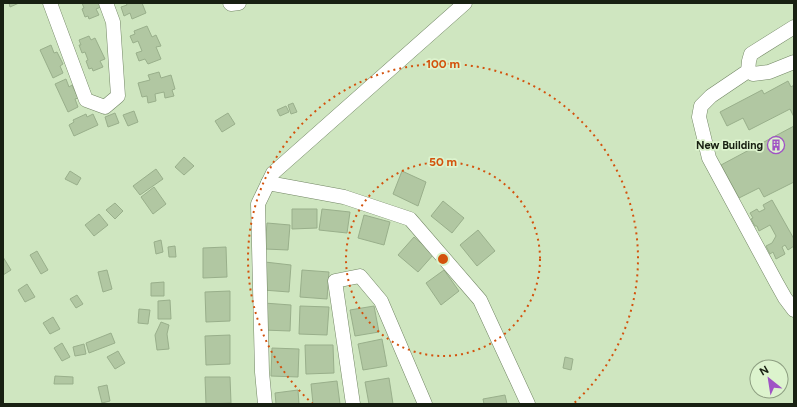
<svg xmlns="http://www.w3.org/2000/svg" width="797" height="407" font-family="Figtree,sans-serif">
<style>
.building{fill:#b1c7a2;stroke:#99af8b}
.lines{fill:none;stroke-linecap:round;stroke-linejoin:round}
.minor-casing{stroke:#728664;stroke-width:15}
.minor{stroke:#fff;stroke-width:14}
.ring{fill:none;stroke:#d3530d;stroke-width:2;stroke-dasharray:2 4}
.labels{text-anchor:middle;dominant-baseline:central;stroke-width:3.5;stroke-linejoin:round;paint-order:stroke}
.poi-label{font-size:11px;font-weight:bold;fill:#182012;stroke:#dcf3cd;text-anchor:end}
.centre{fill:#d3530d;stroke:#dcf3cd;stroke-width:2}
.ring-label{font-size:12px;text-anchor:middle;font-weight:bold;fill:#d3530d;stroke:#dcf3cd;stroke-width:3.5;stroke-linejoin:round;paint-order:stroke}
</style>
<rect width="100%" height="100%" fill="#cfe6c0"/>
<g class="building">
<path d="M9 3H19L10 7Z"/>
<path d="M82 3H99L101 7 96 9 99 15 89 19 88 16 85 17 82 9 84 8Z"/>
<path d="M126 3H142L146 13 132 19 130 13 124 16 121 7 127 5Z"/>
<path d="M147 26 152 37 156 35 161 46 156 47 161 59 148 64 145 59 139 61 136 53 142 51 138 41 133 43 130 36 135 34 134 31Z"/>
<path d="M89 36 91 40 95 38 105 59 100 61 103 67 93 71 92 68 89 69 86 61 88 60 85 52 82 53 79 45H81L79 40Z"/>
<path d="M51 45 54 53 57 52 63 64 60 66 63 73 53 78 40 50Z"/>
<path d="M159 72 161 78 171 75 175 89 172 90 174 96 165 98 164 92 155 94 156 101 148 103 147 96 142 97 138 83 150 80 148 75Z"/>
<path d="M66 79 69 87 72 85 78 98 75 99 78 107 68 112 55 84Z"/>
<path d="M788 81 791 87 794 85V117L790 109 749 130 743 118 727 126 720 112 762 90 764 94Z"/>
<path d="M293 103 297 112 291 114 288 105Z"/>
<path d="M286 106 289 112 280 116 277 110Z"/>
<path d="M134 111 138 122 128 126 123 115Z"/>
<path d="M115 113 119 123 108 127 105 117Z"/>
<path d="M228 113 235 124 222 132 215 121Z"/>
<path d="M86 114 87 117 93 114 98 125 74 136 69 125 74 122 73 120Z"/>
<path d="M794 126V182L764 197 759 188 739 198 721 165Z"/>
<path d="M184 157 194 166 184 175 175 167Z"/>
<path d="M156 169 163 179 140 195 133 186Z"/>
<path d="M70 171 81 178 77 185 65 179Z"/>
<path d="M402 171 426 182 418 206 393 194Z"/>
<path d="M154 187 166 204 153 214 141 197Z"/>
<path d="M772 200 794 239V246L788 250 785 245 782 247 785 254 776 259 773 252 770 254 766 246 772 243 776 236 770 225 759 231 757 226H755L751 219 753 218 750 213 757 209 759 212 765 209 763 205Z"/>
<path d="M443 201 464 218 452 233 431 216Z"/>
<path d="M115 203 123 211 115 219 106 210Z"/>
<path d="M292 209H317V228L292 229Z"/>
<path d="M322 209 350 212 347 233 319 230Z"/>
<path d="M99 214 108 225 94 236 85 225Z"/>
<path d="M364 215 390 222 384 245 358 238Z"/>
<path d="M267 223 290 225 288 250 265 249Z"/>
<path d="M478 230 495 251 477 266 460 245Z"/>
<path d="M414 237 434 254 418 272 398 255Z"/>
<path d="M161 240 163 252 156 254 154 242Z"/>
<path d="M175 246 176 257H169L168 247Z"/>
<path d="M226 247 227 277 203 278V248Z"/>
<path d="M37 251 48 270 41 274 30 255Z"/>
<path d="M3 257 11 270 3 275Z"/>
<path d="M265 262 291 265 289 292 263 290Z"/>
<path d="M107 270 112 289 103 292 98 272Z"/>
<path d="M302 270 329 272 327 299 300 297Z"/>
<path d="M444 270 459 291 441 305 426 283Z"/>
<path d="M164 282V296H151V283Z"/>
<path d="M27 284 35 297 25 302 18 290Z"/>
<path d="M230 291V321L206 322 205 292Z"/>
<path d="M77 295 83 304 76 308 70 299Z"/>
<path d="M170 300 171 319H158V301Z"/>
<path d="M264 303 291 305 290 331 263 330Z"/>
<path d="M300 306 329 307 327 335 299 334Z"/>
<path d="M374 306 379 332 355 336 350 310Z"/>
<path d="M139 309 150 310 148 324 138 323Z"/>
<path d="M53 317 60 329 50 334 43 323Z"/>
<path d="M161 322 169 325 167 334 169 349 157 350 155 335Z"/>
<path d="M111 333 115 343 89 353 86 343Z"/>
<path d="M230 335V364L206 365 205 336Z"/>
<path d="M382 339 387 366 363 370 358 344Z"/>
<path d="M62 343 70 357 62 361 54 348Z"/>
<path d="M84 344 86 354 75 356 73 347Z"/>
<path d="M305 345H333L334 373 306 374Z"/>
<path d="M272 348 299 349 298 377 271 376Z"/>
<path d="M118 351 125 363 115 369 107 357Z"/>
<path d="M565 357 573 359 571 370 563 368Z"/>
<path d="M55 376 73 377V384H54Z"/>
<path d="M205 377H230L231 403 206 404Z"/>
<path d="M389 378 393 404H369L365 382Z"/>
<path d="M337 381 340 404H313L311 384Z"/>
<path d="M107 385 110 401 102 403 98 387Z"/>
<path d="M298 390 299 404H276L275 393Z"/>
<path d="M505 395 507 404H484L483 399Z"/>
</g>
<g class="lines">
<g class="minor-casing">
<g id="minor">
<path d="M50 3 86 100 105 107 118 96 113 22 106 3"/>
<path d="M230 3 231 4 239 3"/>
<path d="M794 27 751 54 749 61 748 71 711 96 701 106 699 117 709 158 776 282 785 298 794 310"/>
<path d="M748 71 753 74 769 72 794 62"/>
<path d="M268 183 344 197 410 219 480 300 528 404"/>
<path d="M265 404 262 372 258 204 273 173 465 3"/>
<path d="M353 404 335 281 360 276 381 301 425 404"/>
</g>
</g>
<use href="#minor" class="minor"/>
</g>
<g class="ring">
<circle cx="443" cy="259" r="97"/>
<path d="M313 404A195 195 0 1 1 573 404"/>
</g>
<defs>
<g id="building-ring" transform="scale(0.9)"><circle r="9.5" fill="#dcf3cd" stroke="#a053c5" stroke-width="1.5"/><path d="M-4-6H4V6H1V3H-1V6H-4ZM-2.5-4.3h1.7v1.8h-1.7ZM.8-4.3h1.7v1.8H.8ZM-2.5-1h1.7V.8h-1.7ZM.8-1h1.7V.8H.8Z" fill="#a053c5"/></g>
</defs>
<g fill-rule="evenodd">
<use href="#building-ring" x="776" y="145"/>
</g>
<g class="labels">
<g class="poi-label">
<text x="763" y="145">New Building</text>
</g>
</g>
<circle cx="443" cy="259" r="6" class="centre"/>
<g class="ring-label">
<text x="443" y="68">100 m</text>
<text x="443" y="166">50 m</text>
</g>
<rect width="797" height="407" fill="none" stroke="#182012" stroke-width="8"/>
<g transform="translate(769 379) rotate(330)"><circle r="19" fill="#dcf3cd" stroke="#8e9f82"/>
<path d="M0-3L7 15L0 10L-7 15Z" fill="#a053c5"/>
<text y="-6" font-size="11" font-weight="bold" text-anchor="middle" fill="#182012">N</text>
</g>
</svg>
